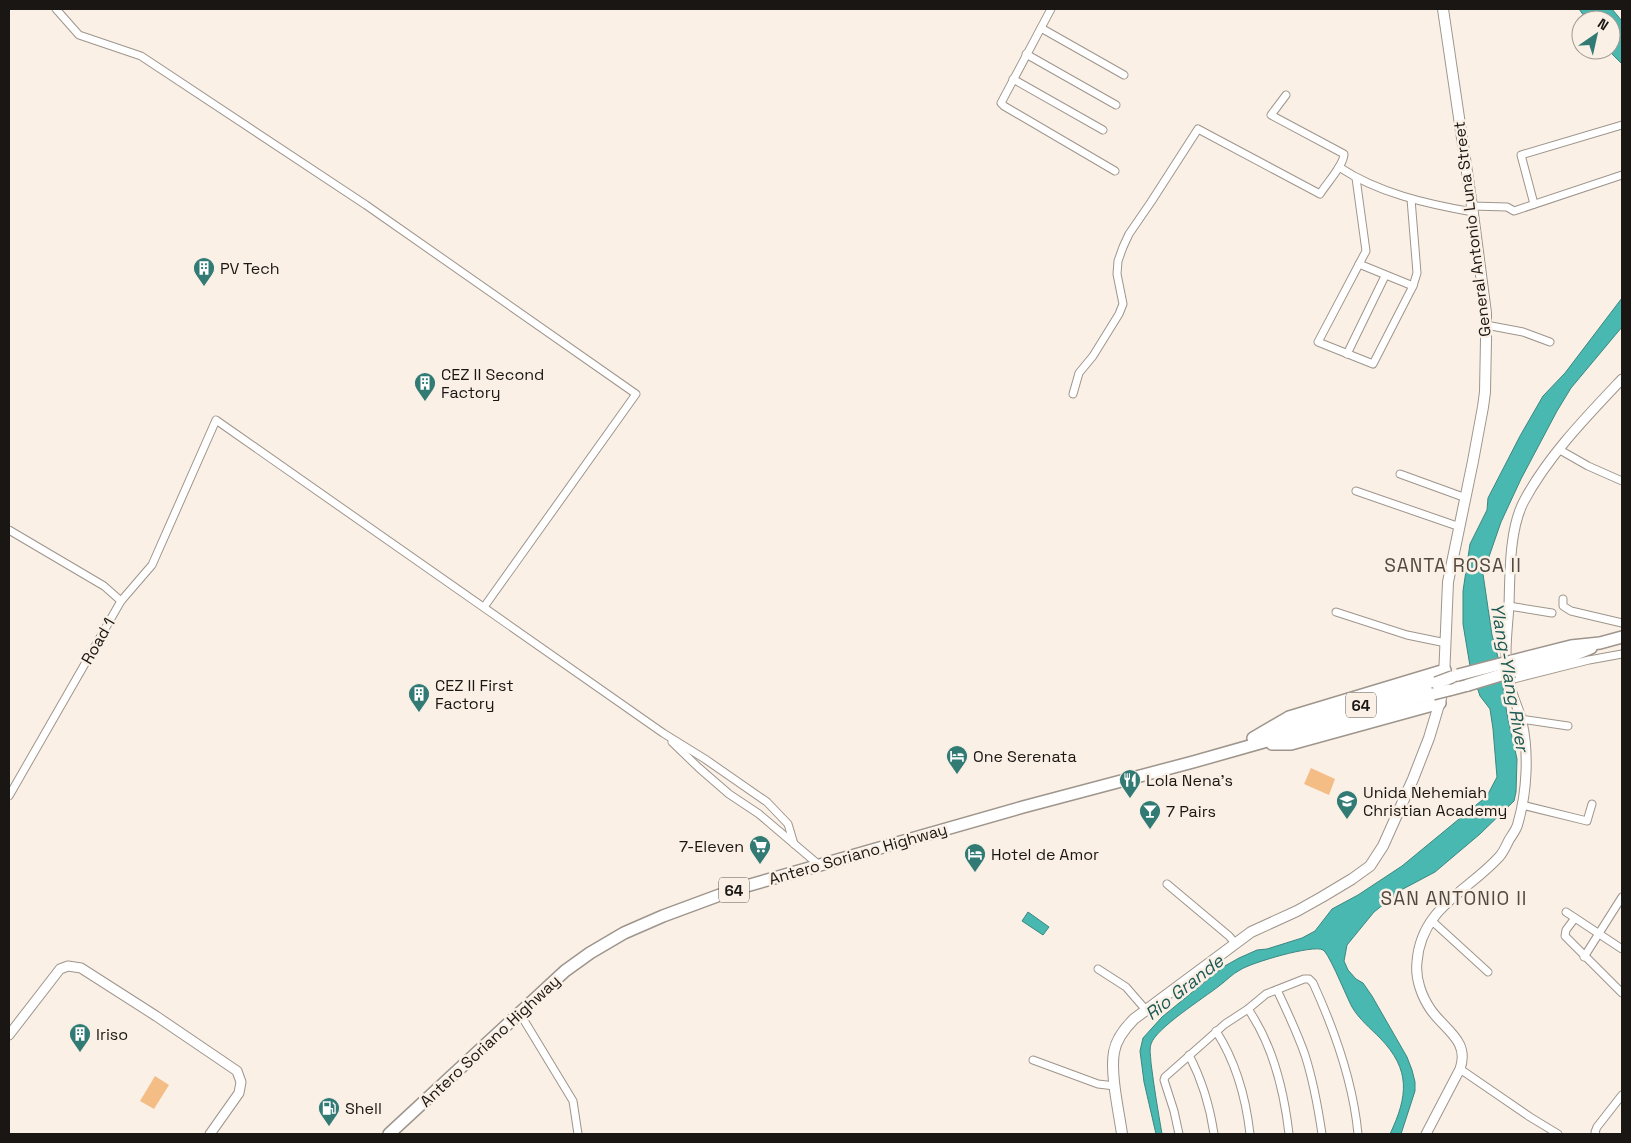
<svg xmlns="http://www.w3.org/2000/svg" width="1631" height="1143" font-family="'Space Grotesk',sans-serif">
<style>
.green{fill:#f5bd86}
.water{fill:#49b8b0;stroke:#3b8781}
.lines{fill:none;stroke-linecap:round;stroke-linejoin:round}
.minor-casing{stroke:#9e958c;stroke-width:9}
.tertiary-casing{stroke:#9e958c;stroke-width:11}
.secondary-casing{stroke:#9e958c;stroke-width:12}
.primary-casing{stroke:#9e958c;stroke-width:14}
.minor{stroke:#fff;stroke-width:7}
.tertiary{stroke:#fff;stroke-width:9}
.secondary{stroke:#fff;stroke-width:10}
.primary{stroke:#fff;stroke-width:11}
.primary-bridge-casing{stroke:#9e958c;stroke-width:14;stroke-linecap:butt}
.primary-bridge{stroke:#fff;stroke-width:11}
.labels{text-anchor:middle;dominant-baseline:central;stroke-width:5;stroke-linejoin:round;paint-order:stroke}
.shield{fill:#faf0e6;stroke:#5d5752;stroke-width:1}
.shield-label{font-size:15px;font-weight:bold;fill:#1a1613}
.street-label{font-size:16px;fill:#1a1613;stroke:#faf0e6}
.poi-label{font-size:16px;fill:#1a1613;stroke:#faf0e6;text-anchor:start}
.water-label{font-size:18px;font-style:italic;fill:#1b5955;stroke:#faf0e6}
.quarter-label{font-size:19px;letter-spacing:1px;fill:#524941;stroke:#faf0e6}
</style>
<rect width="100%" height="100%" fill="#faf0e6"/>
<g class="green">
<path d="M1311 768 1335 779 1329 795 1304 784Z"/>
<path d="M155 1076 169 1085 154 1109 140 1101Z"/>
</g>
<g class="water">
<path d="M1579 9H1612L1622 21V64L1608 50H1611V20H1587Z"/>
<path d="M1622 298V327L1571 388 1557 411 1521 479 1501 522 1483 574 1492 635 1499 661 1507 714 1517 759 1516 792 1514 801 1480 834 1435 872 1403 889 1374 912 1347 945 1344 961 1348 970 1356 979 1363 983 1372 996 1407 1057 1412 1070 1415 1082V1091L1401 1134H1390C1408 1096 1411 1070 1380 1038 1370 1028 1359 1019 1352 1007 1347 998 1329 953 1323 950 1314 944 1250 963 1240 970 1232 974 1226 981 1219 986 1204 998 1156 1028 1151 1044 1149 1051 1151 1057 1151 1063 1154 1087 1158 1111 1162 1134H1156L1144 1082 1140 1051 1143 1038 1162 1017 1223 967 1239 958 1257 950 1267 949 1302 938 1315 931 1332 909 1358 895 1402 866 1487 796 1497 777 1493 729 1490 709 1480 696 1470 666 1463 624V591L1470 544 1487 510 1488 498 1520 436 1543 396 1565 373Z"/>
<path d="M1028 912 1049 927 1043 935 1022 921Z"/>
</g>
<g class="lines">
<g class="minor-casing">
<g id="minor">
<path d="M56 9 79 35 141 56 366 205 636 394 484 607"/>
<path d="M1051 9 1001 103 1004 106 1115 171"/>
<path d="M1041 28 1124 75"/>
<path d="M1026 54 1116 105"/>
<path d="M1013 79 1103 130"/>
<path d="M1339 167C1378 193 1427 204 1473 212"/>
<path d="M1356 178 1366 251 1318 342 1373 364 1413 286 1417 273 1411 199"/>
<path d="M1534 204 1521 155 1622 125"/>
<path d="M1472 206 1507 207 1514 211 1622 175"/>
<path d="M1359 264 1413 286"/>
<path d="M1486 325 1523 332 1550 342"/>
<path d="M1347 354 1385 276"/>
<path d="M1073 394 1079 373 1093 356 1119 314 1123 304 1117 274 1118 261 1123 247 1129 234 1151 202 1198 129 1320 194C1326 184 1344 165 1344 154L1271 115 1286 95"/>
<path d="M1560 450 1588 466 1622 481"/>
<path d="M1400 474 1466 498"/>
<path d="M1356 491 1460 527"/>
<path d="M9 530 104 586 121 601"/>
<path d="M1563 599V606L1571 611 1622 623"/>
<path d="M1509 606 1552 613"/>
<path d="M1336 612 1407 635 1446 643"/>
<path d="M1510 680 1589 660 1622 654"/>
<path d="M1521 719 1568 726"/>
<path d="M672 742 699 768 729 794 759 814 819 865"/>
<path d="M9 796 121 601 152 565 216 420 663 733 705 759 767 802 788 824 794 844"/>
<path d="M1522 805 1587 821 1592 804"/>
<path d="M1167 884 1229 936 1235 943"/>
<path d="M1566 912 1622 949"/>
<path d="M1575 918 1566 930 1565 936 1622 993"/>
<path d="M1431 920 1488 972"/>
<path d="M1584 957 1622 897"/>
<path d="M1098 969 1126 987 1146 1010"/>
<path d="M1277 990C1287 1011 1297 1032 1305 1055 1313 1080 1318 1107 1322 1134"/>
<path d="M1248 1009C1273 1045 1284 1091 1289 1134"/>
<path d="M519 1012 573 1101 578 1134"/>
<path d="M1216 1031C1236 1062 1246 1099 1250 1134"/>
<path d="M1189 1055C1202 1080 1210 1107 1214 1134"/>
<path d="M1033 1060 1098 1084 1115 1086"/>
<path d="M1460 1069 1530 1117 1558 1134"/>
<path d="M1179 1134 1174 1111 1164 1080 1165 1077 1225 1024 1248 1009 1266 994 1304 979H1309L1313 983C1335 1031 1353 1081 1358 1134"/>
<path d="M1596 1134 1595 1132 1597 1127 1622 1095"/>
</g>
</g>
<g class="tertiary-casing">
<g id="tertiary">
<path d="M9 1035 60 969 68 966 81 968 156 1016 237 1071 241 1082 239 1093 210 1134"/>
<path d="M1426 1134 1460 1069C1470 1041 1445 1030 1431 1010 1422 997 1415 979 1417 962 1421 908 1467 892 1499 857 1503 853 1506 846 1509 840 1512 835 1517 829 1518 823 1527 792 1529 753 1522 722 1519 709 1512 697 1510 684 1509 674 1506 663 1506 653 1506 637 1508 621 1509 606 1510 575 1509 529 1524 501 1548 456 1587 416 1622 379"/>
</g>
</g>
<g class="secondary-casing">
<g id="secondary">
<path d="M1443 9 1472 206 1486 313V339L1485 392 1483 407 1473 461 1448 582 1444 678"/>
<path d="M1122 1134C1119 1112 1110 1074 1114 1052 1116 1040 1125 1028 1134 1019L1251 932 1297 911 1322 897 1352 879 1370 866 1383 846 1413 779 1429 738 1441 698"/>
</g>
</g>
<g class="primary-casing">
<g id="primary">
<path d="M1512 661 1571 646 1600 643 1622 637"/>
<path d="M1514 671 1574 655 1591 648"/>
<path d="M1449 690 1468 685"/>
<path d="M1271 732 1436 683"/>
<path d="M1253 738 1289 717 1445 670"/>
<path d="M1272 744H1291L1440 703"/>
<path d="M389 1134 565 971 590 953 624 933 663 916 736 889 1023 807 1193 762 1433 694"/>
</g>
</g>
<use href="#minor" class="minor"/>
<use href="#tertiary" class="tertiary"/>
<use href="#secondary" class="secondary"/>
<use href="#primary" class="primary"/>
<g class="primary-bridge-casing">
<g id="primary-bridge">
<path d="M1458 675 1512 661"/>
<path d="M1436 683 1452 677"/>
<path d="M1468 685 1514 671"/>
<path d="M1433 694 1449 690"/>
</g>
</g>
<use href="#primary-bridge" class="primary-bridge"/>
</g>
<defs>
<g id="building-pin" transform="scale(1.125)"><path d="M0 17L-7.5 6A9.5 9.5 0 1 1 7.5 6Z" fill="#327a74" stroke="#faf0e6"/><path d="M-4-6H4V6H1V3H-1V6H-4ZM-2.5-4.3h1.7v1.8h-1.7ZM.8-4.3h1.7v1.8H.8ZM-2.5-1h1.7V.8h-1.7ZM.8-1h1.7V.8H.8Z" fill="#fff"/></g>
<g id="hotel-pin" transform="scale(1.125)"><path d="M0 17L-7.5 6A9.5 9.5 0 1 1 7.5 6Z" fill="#327a74" stroke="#faf0e6"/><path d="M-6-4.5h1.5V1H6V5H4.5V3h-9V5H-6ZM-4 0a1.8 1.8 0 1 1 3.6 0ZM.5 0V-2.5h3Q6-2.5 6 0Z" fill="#fff"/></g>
<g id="restaurant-pin" transform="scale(1.125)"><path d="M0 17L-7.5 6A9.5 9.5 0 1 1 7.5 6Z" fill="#327a74" stroke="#faf0e6"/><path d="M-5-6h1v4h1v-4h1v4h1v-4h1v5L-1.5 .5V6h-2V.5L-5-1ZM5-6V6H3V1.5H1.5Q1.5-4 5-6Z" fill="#fff"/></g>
<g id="school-pin" transform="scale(1.125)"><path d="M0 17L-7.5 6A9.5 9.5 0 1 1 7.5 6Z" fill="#327a74" stroke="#faf0e6"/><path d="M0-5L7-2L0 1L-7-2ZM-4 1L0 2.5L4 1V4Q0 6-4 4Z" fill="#fff"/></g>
<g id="bar-pin" transform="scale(1.125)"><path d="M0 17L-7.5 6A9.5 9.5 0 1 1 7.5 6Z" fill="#327a74" stroke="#faf0e6"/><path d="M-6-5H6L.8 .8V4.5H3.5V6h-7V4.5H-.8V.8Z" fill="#fff"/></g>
<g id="supermarket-pin" transform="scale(1.125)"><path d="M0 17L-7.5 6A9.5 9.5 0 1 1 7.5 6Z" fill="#327a74" stroke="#faf0e6"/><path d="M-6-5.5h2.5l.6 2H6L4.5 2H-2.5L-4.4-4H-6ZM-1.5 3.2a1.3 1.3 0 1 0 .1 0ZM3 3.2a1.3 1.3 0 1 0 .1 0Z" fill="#fff"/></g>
<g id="fuel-pin" transform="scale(1.125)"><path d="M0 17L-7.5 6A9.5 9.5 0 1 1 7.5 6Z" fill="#327a74" stroke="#faf0e6"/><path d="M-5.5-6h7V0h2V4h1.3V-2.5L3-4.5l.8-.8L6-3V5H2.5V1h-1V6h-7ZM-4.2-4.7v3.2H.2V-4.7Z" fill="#fff"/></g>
</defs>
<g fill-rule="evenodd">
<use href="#building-pin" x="204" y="268"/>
<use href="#building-pin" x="425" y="383"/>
<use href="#building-pin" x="419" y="694"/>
<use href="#hotel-pin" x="957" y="756"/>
<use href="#restaurant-pin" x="1130" y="780"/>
<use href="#school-pin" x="1347" y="801"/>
<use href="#bar-pin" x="1150" y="811"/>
<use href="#supermarket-pin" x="760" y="846"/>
<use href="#hotel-pin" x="975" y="854"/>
<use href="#building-pin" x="80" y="1034"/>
<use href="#fuel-pin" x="329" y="1108"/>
</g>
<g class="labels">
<g class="shield">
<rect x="1346" y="692.5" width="30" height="25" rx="4"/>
<rect x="719" y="877.5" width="30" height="25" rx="4"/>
</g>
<g class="shield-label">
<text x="1361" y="705">64</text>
<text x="734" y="890">64</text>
</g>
<g class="street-label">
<text transform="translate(1472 229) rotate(-97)">General Antonio Luna Street</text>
<text transform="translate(98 641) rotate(-60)">Road 1</text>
<text transform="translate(858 854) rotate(-16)">Antero Soriano Highway</text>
<text transform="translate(490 1041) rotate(-43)">Antero Soriano Highway</text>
</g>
<g class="poi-label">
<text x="220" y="268">PV Tech</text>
<text x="441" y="374">CEZ II Second<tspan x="441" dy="18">Factory</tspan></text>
<text x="435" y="685">CEZ II First<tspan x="435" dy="18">Factory</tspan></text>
<text x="973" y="756">One Serenata</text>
<text x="1146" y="780">Lola Nena's</text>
<text x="1363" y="792">Unida Nehemiah<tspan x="1363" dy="18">Christian Academy</tspan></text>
<text x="1166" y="811">7 Pairs</text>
<text x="744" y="846" text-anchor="end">7-Eleven</text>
<text x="991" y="854">Hotel de Amor</text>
<text x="96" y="1034">Iriso</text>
<text x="345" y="1108">Shell</text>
</g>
<g class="water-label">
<text transform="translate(1510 677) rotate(80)">Ylang-Ylang River</text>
<text transform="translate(1184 987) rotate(-38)">Rio Grande</text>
</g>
<g class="quarter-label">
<text x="1453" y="565">SANTA ROSA II</text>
<text x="1454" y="898">SAN ANTONIO II</text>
</g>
</g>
<rect width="1631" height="1143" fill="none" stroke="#1a1613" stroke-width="20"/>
<g transform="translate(1596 35) rotate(34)"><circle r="24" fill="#faf0e6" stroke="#a09992"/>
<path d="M0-4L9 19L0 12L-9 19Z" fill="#327a74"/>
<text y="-8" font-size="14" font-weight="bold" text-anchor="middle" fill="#1a1613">N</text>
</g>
</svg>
